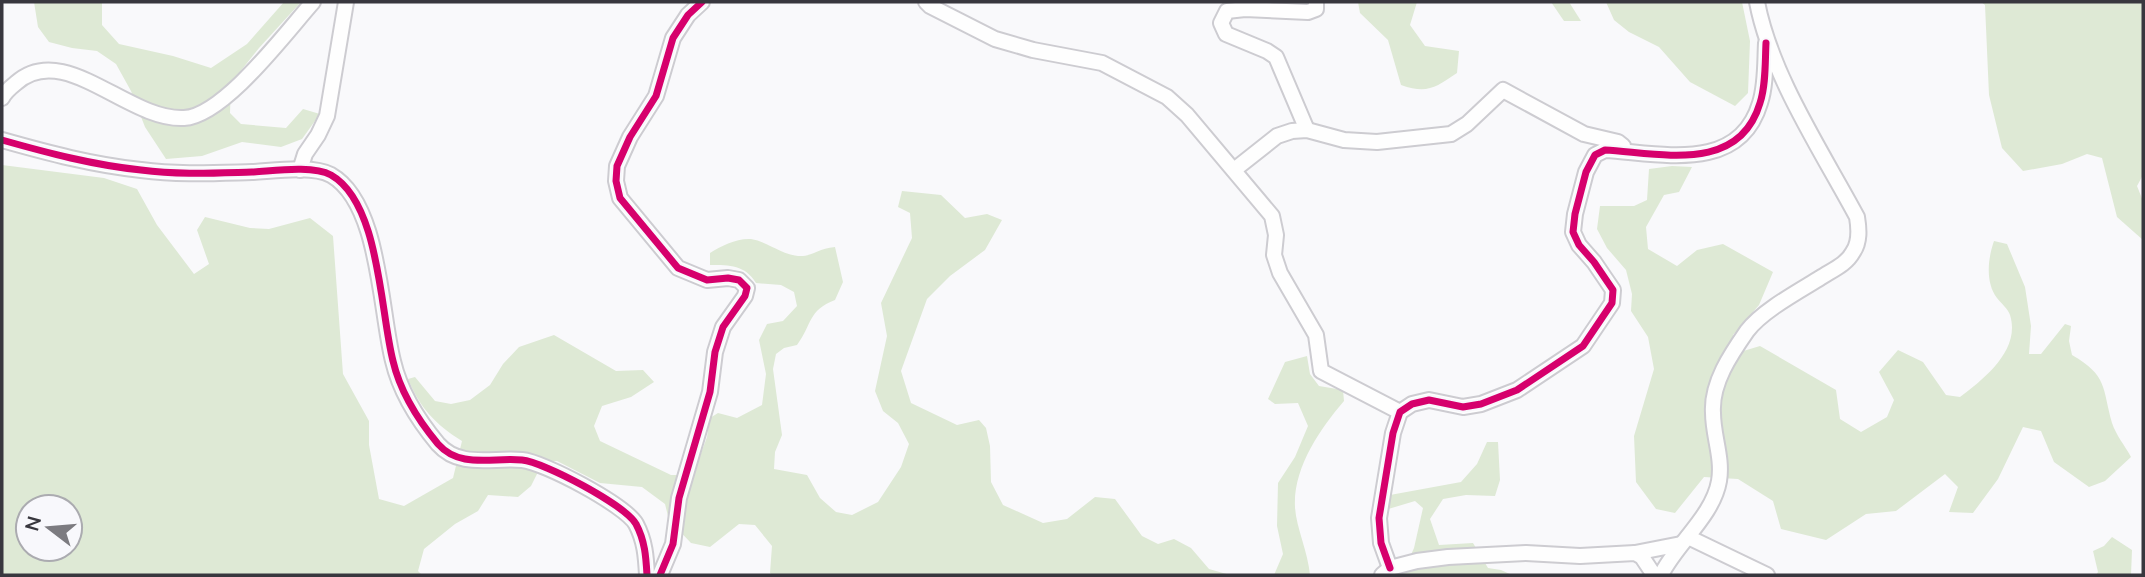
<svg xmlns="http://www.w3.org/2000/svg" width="2145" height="577" font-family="Mulish,sans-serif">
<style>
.green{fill:#dee9d5;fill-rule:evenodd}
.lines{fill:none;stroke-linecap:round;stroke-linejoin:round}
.street-casing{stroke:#cdccd1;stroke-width:18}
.street{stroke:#fefefe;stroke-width:14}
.cycleway-casing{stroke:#f8f8fc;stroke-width:11}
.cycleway{stroke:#d6006c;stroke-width:7}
</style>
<rect width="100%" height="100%" fill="#f9f9fb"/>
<g class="green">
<path d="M34 2H102V25L119 44 173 56 211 68 247 44 284 2H301L259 48 231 83 230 113 241 124 286 128 303 109 320 114 302 139 281 147 242 142 202 156 166 159 145 127 131 91 116 64 97 51 72 48 49 42 38 27Z"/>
<path d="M1358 2H1417L1410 25 1425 46 1459 51 1457 73C1435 88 1427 94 1401 85L1388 40 1360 13Z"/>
<path d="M1551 2H1569L1581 21H1564Z"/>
<path d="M1606 2H1742L1750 41 1748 93 1735 106 1690 82 1659 47 1629 32 1614 20Z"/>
<path d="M1981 2H2143V175L2137 186 2143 201V240L2117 217 2102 158 2087 154 2062 164 2023 171 2002 148 1989 95 1985 5Z"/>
<path d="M2 165 104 178 137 189 157 225 194 274 209 264 197 230 205 217 250 228 269 229 310 218 333 236 343 374 369 421V445L379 499 404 506 453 478 462 441C435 424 420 408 408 379L415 377 435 401 451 404 470 400 490 385 503 364 519 347 554 335 616 371 643 370 654 382 631 397 602 406 594 426 600 441 671 475H693L707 437 710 418 718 413 737 418 762 405 766 374 759 340 767 324 783 321 797 306 794 292 781 285 756 283C745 265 730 265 710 265V253C721 246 737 238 751 239 769 242 784 257 803 256 814 255 820 248 835 247L843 282 835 300C808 310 812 325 797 345L784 348 776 354 773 369 782 435 775 452 774 469 807 475 820 498 836 512 852 515 878 502 901 467 909 444 898 423 883 411 875 391 887 336 881 303 912 238 910 213 898 207 902 191 941 195 965 218 987 214 1002 220 985 250 950 276 927 299 901 371 911 403 957 425 979 420 986 428 990 446 991 482 1003 505 1043 523 1067 519 1095 497 1115 499 1142 536 1158 544 1174 539 1191 548 1209 569 1230 575H772L770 573 772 546 755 525 739 524 710 547 691 543 669 520 665 504 642 487 600 483 557 461 543 462 531 486 518 497 488 495 478 511 455 524 424 549 418 571 422 575H2ZM28 507H70V549H28Z"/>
<path d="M1672 166 1692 167 1679 192 1664 195 1646 227 1648 249 1677 266 1697 250 1723 244 1773 272 1759 305 1733 335 1740 352 1760 346 1836 390 1840 419 1861 432 1887 417 1894 400 1879 372 1898 350 1923 362 1946 395 1960 397C1984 379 2021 350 2010 315 2008 309 2001 303 1997 298 1985 282 1988 258 1994 241L2007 244 2025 287 2031 326 2029 354H2041L2065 324 2071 326 2069 341 2072 355C2108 376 2102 387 2112 423 2116 435 2125 446 2131 457L2105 481 2089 487 2054 462 2041 431 2023 427 1998 479 1973 513 1949 512 1958 487 1945 474 1896 511 1866 514 1826 540 1781 529 1773 501 1738 479 1704 477 1675 513 1656 509 1636 482 1634 436 1654 369 1648 337 1631 311 1632 294 1626 270 1607 248 1597 229 1600 206H1634L1647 200 1649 169Z"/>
<path d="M1307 356 1310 374 1319 386 1343 390 1344 401C1320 429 1293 468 1295 507 1296 527 1308 552 1310 575H1274L1283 554 1277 526 1278 483 1295 457 1308 426 1298 403 1275 404 1268 399 1285 362Z"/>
<path d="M1487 442H1498L1500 480 1495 496 1466 495 1443 499 1430 519 1439 545 1473 543 1488 568 1501 570 1512 575H1396L1403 573 1414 548 1423 508 1415 501 1385 510 1390 495 1461 482 1477 464Z"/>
<path d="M2112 537 2132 550 2131 575H2096L2098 572 2093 551 2104 546Z"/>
</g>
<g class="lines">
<g class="street-casing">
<g id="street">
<path d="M926 2 930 6 995 39 1033 50 1102 63 1167 97 1187 115 1272 216 1276 235 1274 255 1280 273 1316 335 1321 371 1400 412"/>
<path d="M2 98C5 92 11 87 16 83 64 40 128 121 184 118 224 116 287 31 313 2"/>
<path d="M1307 130 1276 57 1267 51 1226 34 1221 23 1227 11 1245 9 1308 12 1316 9V2"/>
<path d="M2 140C48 153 93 165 141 170 178 175 215 173 252 172 273 171 312 165 331 175 380 203 380 311 393 361 400 391 418 420 438 444 460 469 493 457 522 460 544 462 625 505 636 524 645 541 646 557 647 575"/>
<path d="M300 170 305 154 318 135 327 116 346 2"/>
<path d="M1234 170 1277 136 1292 131 1307 130 1344 140 1377 142 1451 134 1467 124 1503 90 1584 134 1618 142 1623 146"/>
<path d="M1688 537 1767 575"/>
<path d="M1635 553 1681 544"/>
<path d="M1390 568 1381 543 1379 518 1393 433 1400 412 1412 404 1429 400 1463 407 1481 404 1517 390 1583 346 1612 303 1613 290 1594 262 1579 245 1573 232 1575 214 1586 172 1595 155 1605 150C1660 153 1739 174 1760 103 1766 85 1765 62 1766 43"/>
<path d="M660 575 673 544 679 498 710 392 715 352 723 327 745 296 747 288 739 280 728 278 707 280 678 268 620 198 616 181 617 166 630 137 656 96 673 38 688 15 702 2"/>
<path d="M1382 575 1390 568 1417 561 1448 557 1526 553 1580 556 1635 553 1642 557 1654 575"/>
<path d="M1661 575C1676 544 1713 516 1719 481 1723 458 1713 436 1713 413 1711 383 1731 354 1747 331 1762 311 1799 291 1820 278 1832 270 1846 265 1853 252 1860 242 1859 229 1857 217 1821 150 1771 75 1757 2"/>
</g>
</g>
<use href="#street" class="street"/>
<g class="cycleway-casing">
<g id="cycleway">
<path d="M2 140C48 153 93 165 141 170 178 175 215 173 252 172 273 171 312 165 331 175 380 203 380 311 393 361 400 391 418 420 438 444 460 469 493 457 522 460 544 462 625 505 636 524 645 541 646 557 647 575"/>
<path d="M1390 568 1381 543 1379 518 1393 433 1400 412 1412 404 1429 400 1463 407 1481 404 1517 390 1583 346 1612 303 1613 290 1594 262 1579 245 1573 232 1575 214 1586 172 1595 155 1605 150C1660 153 1739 174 1760 103 1766 85 1765 62 1766 43"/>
<path d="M660 575 673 544 679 498 710 392 715 352 723 327 745 296 747 288 739 280 728 278 707 280 678 268 620 198 616 181 617 166 630 137 656 96 673 38 688 15 702 2"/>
</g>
</g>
<use href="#cycleway" class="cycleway"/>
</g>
<rect width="2145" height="577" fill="none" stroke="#38373e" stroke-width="7"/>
<g transform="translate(49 528) rotate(286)"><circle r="33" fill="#f8f8fc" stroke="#ababb0" stroke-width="2"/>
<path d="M0-5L12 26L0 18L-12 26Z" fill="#7c7b80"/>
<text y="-10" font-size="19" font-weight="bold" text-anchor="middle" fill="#38373e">N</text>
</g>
</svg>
